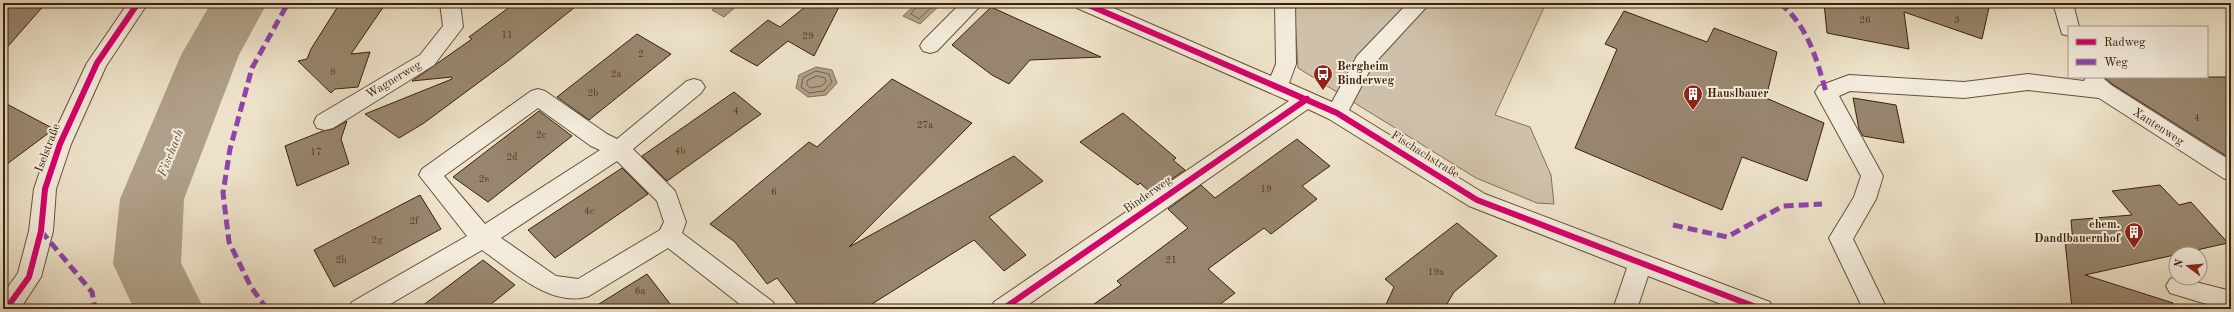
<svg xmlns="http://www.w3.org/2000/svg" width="2234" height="312" font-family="'Old Standard TT',serif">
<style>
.green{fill:#cfc1a9;stroke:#85705a}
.water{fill:#b0a089;stroke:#816d57}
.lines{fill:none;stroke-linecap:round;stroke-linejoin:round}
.shore{stroke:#76604a;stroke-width:1}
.river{fill:#b0a089;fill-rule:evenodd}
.building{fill:#98856e;stroke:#3b200c}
.minor-casing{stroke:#68503b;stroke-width:2}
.minor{fill:#f3ecdc;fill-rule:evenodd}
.quiet{stroke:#8e44ad;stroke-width:5;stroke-dasharray:10 5;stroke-linecap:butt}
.cycleway-casing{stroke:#f3ecdc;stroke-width:8}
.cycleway{stroke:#d6006c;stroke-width:6}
.labels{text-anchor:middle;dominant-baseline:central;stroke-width:4;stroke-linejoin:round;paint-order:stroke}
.number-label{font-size:10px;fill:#523924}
.poi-label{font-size:12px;font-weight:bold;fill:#3b200c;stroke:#f3ecdc;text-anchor:start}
.street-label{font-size:12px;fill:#3b200c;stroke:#f3ecdc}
.water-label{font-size:13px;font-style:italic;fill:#644d38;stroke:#f3ecdc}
</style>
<rect width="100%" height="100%" fill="#ede2c9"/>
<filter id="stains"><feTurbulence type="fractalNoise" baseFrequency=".005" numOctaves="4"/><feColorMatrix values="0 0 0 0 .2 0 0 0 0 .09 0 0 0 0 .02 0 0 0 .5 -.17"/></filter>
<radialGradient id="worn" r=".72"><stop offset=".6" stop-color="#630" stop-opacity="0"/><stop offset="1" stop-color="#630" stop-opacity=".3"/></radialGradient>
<path class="green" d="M1294 3H1546L1495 115 1530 127 1551 175 1554 204 1537 203 1476 178 1298 68Z"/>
<g class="water">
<path d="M721 3H740L724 17 712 10Z"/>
<path d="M917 3H939L941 4 920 24 903 16Z"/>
<path d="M816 67 832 70 837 83 826 95 808 97 796 88 799 75Z"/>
</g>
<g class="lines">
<g class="shore">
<path d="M919 3 911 14 919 19 936 3"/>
<path d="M816 71 829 74 832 82 824 91 809 93 801 87 803 78Z"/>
<path d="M817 76 825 78 826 81 822 86 810 88 807 85V81Z"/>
</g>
<path class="river" d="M211 3H267L239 55 184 199 181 263 204 309H134L113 264 120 199 181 55Z"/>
</g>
<g class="building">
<path d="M3 3H46L3 52Z"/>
<path d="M340 3H386L351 54 370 52 358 87 335 89 331 93 298 61 307 59 311 49Z"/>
<path d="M515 3H580L509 60 424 123 399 138 365 114 452 79V77L412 81 472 39 469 37Z"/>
<path d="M810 3H841L814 56 788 41 757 66 730 51 768 20 780 27Z"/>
<path d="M1824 3 1892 4 1990 3 1982 39 1904 12 1909 49 1827 33Z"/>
<path d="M991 7 1101 57 1030 60 1009 84 992 75 952 45Z"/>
<path d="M1624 11 1707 42 1714 28 1777 52 1766 98 1824 123 1807 181 1742 157 1722 210 1575 148 1617 49 1605 44Z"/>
<path d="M637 34 671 54 589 120 557 97Z"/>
<path d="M2104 77H2231V159L2112 84Z"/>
<path d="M892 79 972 123 849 247 1014 156 1043 181 989 217 1026 255 1004 271 974 240 864 309H801L777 278 767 284 735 242 710 224 809 142 817 147Z"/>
<path d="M734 92 761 114 667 181 642 156Z"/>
<path d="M1853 98 1896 105 1904 143 1863 136 1859 129Z"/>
<path d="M3 102 54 129 3 167Z"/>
<path d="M539 111 572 136 488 202 453 177Z"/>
<path d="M1123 113 1176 158 1173 160 1185 170 1151 193 1140 183 1138 185 1080 142Z"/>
<path d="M347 121 341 139 349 164 297 186 285 146 323 131 333 129Z"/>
<path d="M1297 139 1330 166 1302 186 1317 199 1271 234 1264 228 1208 269 1235 293 1214 309H1087L1121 285 1117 281 1188 228 1168 209 1201 185 1215 198Z"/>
<path d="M622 168 648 194 555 258 528 230Z"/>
<path d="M2160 185 2179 205 2191 202 2228 243 2085 275 2173 303 2172 309H2072L2065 241 2073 243 2071 220 2132 215 2112 191Z"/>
<path d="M420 195 441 229 334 287 314 250Z"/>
<path d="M1457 223 1497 256 1454 292 1444 309H1384L1394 287 1385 279Z"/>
<path d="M483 260 515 285 485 309H418Z"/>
<path d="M647 274 674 309H591Z"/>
</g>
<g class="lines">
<g class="minor-casing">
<g id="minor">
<path d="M128 3H148L106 66 71 144 56 189 53 231 41 277 20 309H3V294L18 273 29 231 34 189 49 144 87 63Z"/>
<path d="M440 3H460L463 27 434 65 333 128 325 130 317 128 314 122 317 116 420 55 443 26Z"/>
<path d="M961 3H983L937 51 930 53 923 51 920 46 923 41Z"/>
<path d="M1074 3H1102L1271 76 1276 64 1275 3H1295L1296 64 1289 83 1332 102 1357 56 1408 3H1430L1372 66 1349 110 1485 194 1770 302 1773 309H1734L1648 276 1637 309H1613L1627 268 1469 206 1329 119 1308 109 1022 309H991L994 302 1289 101 1077 8Z"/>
<path d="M2053 3H2073L2079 27H2069V36L2062 34Z"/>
<path d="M2028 74 2084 81 2086 77H2102L2111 85 2231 161V181L2223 178 2099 98 2028 90 1964 98 1850 91 1839 96 1883 176 1876 199 1853 239 1887 309H1863L1829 238 1854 197 1861 176 1815 92 1819 86 1849 75 1964 82Z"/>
<path d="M694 79 701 81 705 87 701 93 633 149 675 191 686 222 682 233 773 302 776 309H746L668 248 589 296C552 309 511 270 482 250L382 309H349L352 302 467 236 419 175 422 169 531 91 538 89 545 91 607 134 617 139 687 81ZM538 108 591 146 600 150 485 224 444 176ZM617 161 657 201 664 222 660 230 578 279 556 276 501 238Z"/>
<path d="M2176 277 2231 291V309H2223L2170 293 2166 286 2170 279Z"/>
</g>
</g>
<use href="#minor" class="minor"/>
<g class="quiet">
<path d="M1780 3C1808 27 1816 57 1826 92"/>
<path d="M1673 225 1727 237 1783 206 1822 204"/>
<path d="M41 231 92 292 95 309"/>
<path d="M267 309 251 287 229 242 223 193 230 149 252 68 288 3"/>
</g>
<g class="cycleway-casing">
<g id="cycleway">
<path d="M1084 3 1337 113 1477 200 1761 309"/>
<path d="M6 309 29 277 41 231 45 189 60 144 97 63 138 3"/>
<path d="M1003 309 1307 99"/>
</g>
</g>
<use href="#cycleway" class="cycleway"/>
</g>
<defs>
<g id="bus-pin" transform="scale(1)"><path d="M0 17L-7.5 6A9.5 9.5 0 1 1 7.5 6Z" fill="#8f2418" stroke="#f3ecdc"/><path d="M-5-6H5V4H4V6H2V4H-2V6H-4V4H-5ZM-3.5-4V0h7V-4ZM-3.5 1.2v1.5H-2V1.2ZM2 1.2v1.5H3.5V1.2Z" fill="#fff"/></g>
<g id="building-pin" transform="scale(1)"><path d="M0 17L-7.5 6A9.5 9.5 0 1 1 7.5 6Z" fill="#8f2418" stroke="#f3ecdc"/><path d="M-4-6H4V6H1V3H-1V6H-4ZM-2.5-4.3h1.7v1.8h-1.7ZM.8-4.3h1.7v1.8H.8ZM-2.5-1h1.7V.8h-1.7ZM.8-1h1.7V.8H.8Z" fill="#fff"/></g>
</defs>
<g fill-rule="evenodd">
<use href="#bus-pin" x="1323" y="74"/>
<use href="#building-pin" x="1693" y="94"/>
<use href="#building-pin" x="2134" y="232"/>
</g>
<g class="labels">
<g class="number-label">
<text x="1865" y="20">26</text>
<text x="1957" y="20">3</text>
<text x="507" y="35">11</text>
<text x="808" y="36">29</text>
<text x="641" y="54">2</text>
<text x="333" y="72">8</text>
<text x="616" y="74">2a</text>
<text x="593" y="93">2b</text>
<text x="736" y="111">4</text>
<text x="2197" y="118">4</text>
<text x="925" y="125">27a</text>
<text x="541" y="135">2c</text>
<text x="680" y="151">4b</text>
<text x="316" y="152">17</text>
<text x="512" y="157">2d</text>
<text x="484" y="179">2e</text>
<text x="1266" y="189">19</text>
<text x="774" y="192">6</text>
<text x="589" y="211">4c</text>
<text x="414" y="221">2f</text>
<text x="377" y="240">2g</text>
<text x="341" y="260">2h</text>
<text x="1171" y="260">21</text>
<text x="1436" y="272">19a</text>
<text x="640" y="291">6a</text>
</g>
<g class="poi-label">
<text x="1337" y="67">Bergheim<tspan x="1337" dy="14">Binderweg</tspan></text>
<text x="1707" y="94">Hauslbauer</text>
<text x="2120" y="225" text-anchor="end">ehem.<tspan x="2120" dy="14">Dandlbauernhof</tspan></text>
</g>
<g class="street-label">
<text transform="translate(394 80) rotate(-31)">Wagnerweg</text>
<text transform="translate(2158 127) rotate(33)">Xantenweg</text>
<text transform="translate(48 148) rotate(-69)">Iselstraße</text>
<text transform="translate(1425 155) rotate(32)">Fischachstraße</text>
<text transform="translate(1148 195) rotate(-35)">Binderweg</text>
</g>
<g class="water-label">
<text transform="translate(171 153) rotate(-68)">Fischach</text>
</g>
</g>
<rect width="2234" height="312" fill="none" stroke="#ede2c9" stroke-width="16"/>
<rect x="4" y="4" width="2226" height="304" fill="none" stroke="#3b200c" stroke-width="2"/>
<rect x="8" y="8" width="2218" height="296" fill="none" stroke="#3b200c"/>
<rect x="2068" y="26" width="140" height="52" fill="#f3ecdc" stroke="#a99a89"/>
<rect x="2076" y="39" width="20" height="6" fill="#d6006c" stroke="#a99a89"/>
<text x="2104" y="46" font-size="12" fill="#3b200c">Radweg</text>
<rect x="2076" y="59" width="20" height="6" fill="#8e44ad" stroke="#a99a89"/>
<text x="2104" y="66" font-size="12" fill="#3b200c">Weg</text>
<g transform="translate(2188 266) rotate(286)"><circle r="19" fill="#f3ecdc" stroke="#a99a89"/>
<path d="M0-3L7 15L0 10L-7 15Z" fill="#8f2418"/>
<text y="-6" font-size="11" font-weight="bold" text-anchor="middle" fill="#3b200c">N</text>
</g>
<rect width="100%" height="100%" filter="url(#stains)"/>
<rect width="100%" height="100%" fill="url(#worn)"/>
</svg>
